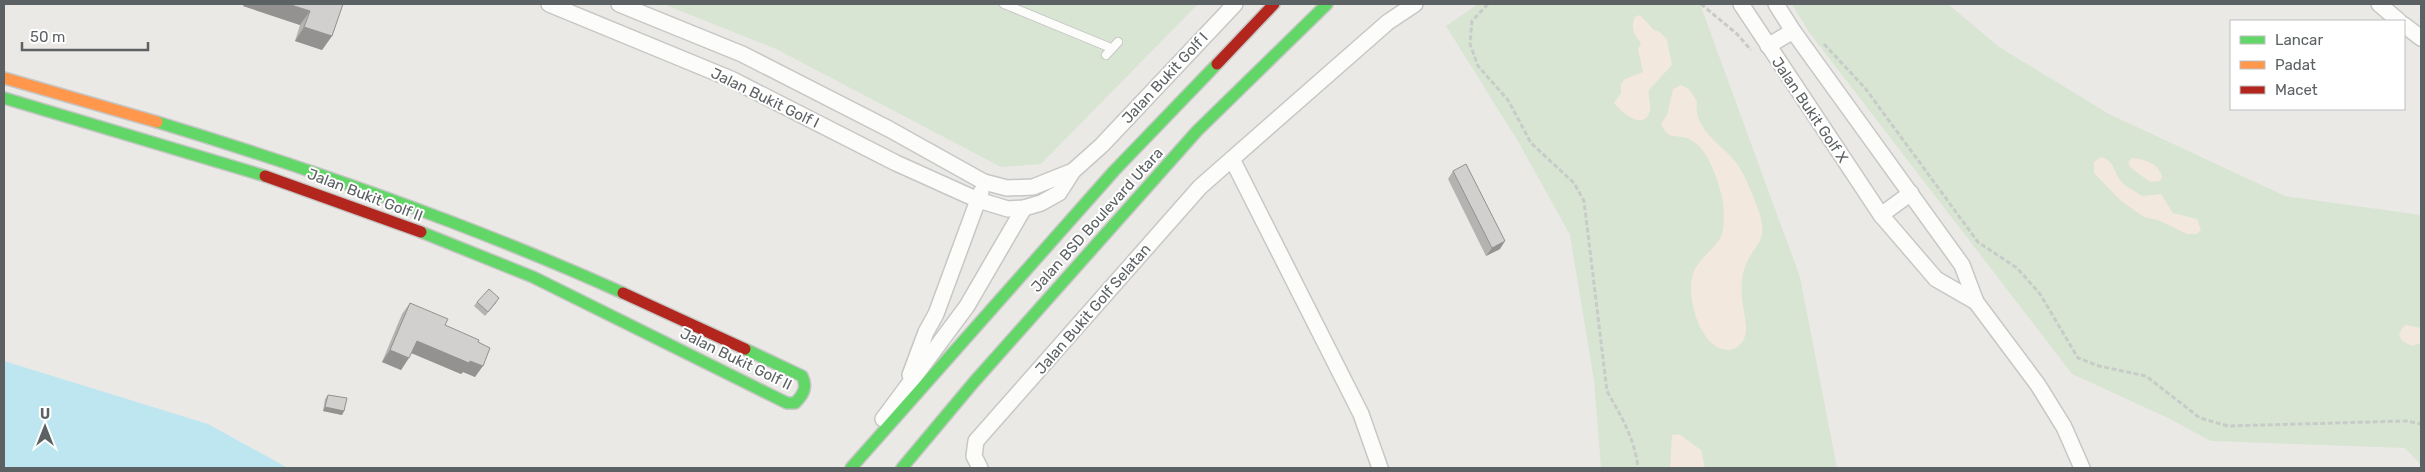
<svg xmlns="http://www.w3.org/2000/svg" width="2425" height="472" font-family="Rubik,sans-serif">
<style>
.green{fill:#d8e5d3}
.sand{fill:#f2e8dd}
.water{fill:#bee6f1}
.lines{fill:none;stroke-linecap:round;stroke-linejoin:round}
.lane-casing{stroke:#c7c7c6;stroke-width:10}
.street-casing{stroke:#c7c7c6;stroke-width:18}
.fast-casing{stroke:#c5c6c5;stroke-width:14}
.slow-casing{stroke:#c5c6c5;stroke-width:14}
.jam-casing{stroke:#c5c6c5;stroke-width:14}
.path{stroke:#c8ccc8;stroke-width:3;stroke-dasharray:5 2.5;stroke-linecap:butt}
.lane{stroke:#fcfcfb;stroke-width:8}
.street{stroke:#fcfcfb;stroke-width:15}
.fast{stroke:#63d668;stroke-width:11}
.slow{stroke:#ff974d;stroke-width:11}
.jam{stroke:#b3261e;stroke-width:11}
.wall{fill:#b5b3b2}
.shaded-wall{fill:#939291}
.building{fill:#d2d0cf;stroke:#939291}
.labels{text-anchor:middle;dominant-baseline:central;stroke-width:4;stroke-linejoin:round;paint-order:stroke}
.street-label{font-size:15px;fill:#5c6163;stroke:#fff}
</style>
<rect width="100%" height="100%" fill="#ebe9e6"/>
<g class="green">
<path d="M663 4H1198L1041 164 1001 167 776 49Z"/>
<path d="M1478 4H1700L1800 277 1837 468H1601L1594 381 1570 235 1519 143 1446 26Z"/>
<path d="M1792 4H1948L1999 47 2109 114 2285 196 2421 215V465L2405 448 2211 441 2168 418 2072 374 1809 32Z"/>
</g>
<g class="sand">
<path d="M1640 15 1653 29 1661 33 1667 40 1672 65 1649 90C1648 97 1651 105 1650 111 1644 132 1621 112 1614 103L1621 93V84L1625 79 1643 72 1638 49 1641 43C1634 34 1630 28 1635 17Z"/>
<path d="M1681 85 1689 89 1697 101C1693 128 1717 141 1733 159 1744 171 1751 191 1757 206 1772 246 1752 241 1743 273 1739 291 1744 308 1746 325 1747 337 1742 348 1729 350 1701 352 1685 296 1693 274 1698 258 1718 247 1722 234 1725 222 1724 205 1721 193 1716 175 1707 147 1689 139 1675 133 1669 142 1661 124L1667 115 1673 89Z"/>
<path d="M2101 157C2115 161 2113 171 2121 181 2125 187 2136 191 2142 196L2161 194 2173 213 2197 219 2201 230 2197 234H2187L2158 220 2144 217 2121 201 2094 173V162Z"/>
<path d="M2131 158C2144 159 2159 163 2162 177L2160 181 2150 182 2131 168 2128 163Z"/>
<path d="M2406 325 2421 328V343L2412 346 2402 341 2399 335 2402 328Z"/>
<path d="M1679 434 1701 450 1705 468H1670L1672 435Z"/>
</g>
<path class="water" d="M4 361 208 424 288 468H4Z"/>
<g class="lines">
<g class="lane-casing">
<g id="lane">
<path d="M1004 4 1111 48"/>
<path d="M1106 55 1118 42"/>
</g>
</g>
<g class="street-casing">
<g id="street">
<path d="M549 4 731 79 896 163 978 200 1008 209 1024 208 1041 203 1059 193 1073 171 1102 145 1235 4"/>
<path d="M619 4 742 54 889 129 984 182 1007 188 1033 187 1073 171"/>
<path d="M1741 4 1881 215 1936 279 1976 302"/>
<path d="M1776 4 1793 31 1962 265 1976 302 2038 385 2064 427 2082 468"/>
<path d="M2379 4 2399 21"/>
<path d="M2404 25 2421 38"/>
<path d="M1768 46 1793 31"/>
<path d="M1232 159 1361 414 1380 468"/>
<path d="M1881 215 1911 193"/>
<path d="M910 375 926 332 936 314 981 192"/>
<path d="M883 419 967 306 1024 208"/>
<path d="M980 468 974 456 976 441 1200 187 1388 22 1415 4"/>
</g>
</g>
<g class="fast-casing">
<g id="fast">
<path d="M4 98 265 176"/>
<path d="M157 122C315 170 472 225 623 293"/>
<path d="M421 232 533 277 787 403H795C803 395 808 387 802 376L745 349"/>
<path d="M851 468 1114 171 1217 64"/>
<path d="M902 468 974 382 1197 131 1327 4"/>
</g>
</g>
<g class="slow-casing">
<path id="slow" d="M4 78 157 122"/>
</g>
<g class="jam-casing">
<g id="jam">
<path d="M1217 64 1274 4"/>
<path d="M265 176 421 232"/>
<path d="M623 293 745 349"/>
</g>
</g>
<g class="path">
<path d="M1488 4 1472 21 1470 44 1478 66 1508 100 1531 143 1574 183 1584 201 1607 391C1621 416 1635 439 1638 468"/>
<path d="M1701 4 1737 34 1751 50"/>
<path d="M1824 44 1865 88 1978 242 2017 268 2040 294 2078 358 2099 366 2146 376 2200 418 2228 426 2406 421 2421 424"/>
</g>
<use href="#lane" class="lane"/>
<use href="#street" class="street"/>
<use href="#fast" class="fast"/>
<use href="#slow" class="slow"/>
<use href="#jam" class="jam"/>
</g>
<g class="wall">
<path d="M244 4H343L332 36 322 50 295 41 300 25 243 6Z"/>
<path d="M1453 171 1500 249 1486 256 1448 179Z"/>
<path d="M477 302H497L485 316 474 306Z"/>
<path d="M410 303 445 325 478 342 475 377 463 372 461 374 411 353 401 370 382 362 402 314Z"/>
<path d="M328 395 344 411 342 415 323 411 325 399Z"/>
</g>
<g class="shaded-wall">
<path d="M245 4H288L310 11 300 25 243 6Z"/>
<path d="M304 27 332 36 322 50 295 41Z"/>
<path d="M1505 241 1500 249 1486 256 1492 248Z"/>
<path d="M417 341 470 361 483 366 475 377 463 372 461 374 409 352Z"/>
<path d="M390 350 409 358 401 370 382 362Z"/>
<path d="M325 407 344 411 342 415 323 411Z"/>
</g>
<g class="building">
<path d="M288 4H343L332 36 304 27 310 11Z"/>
<path d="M1466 164 1505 241 1492 248 1453 171Z"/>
<path d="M489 289 499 298 488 312 477 302Z"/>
<path d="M410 303 448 319 445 325 479 340 478 342 490 348 483 366 470 361 469 363 417 341 409 358 390 350Z"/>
<path d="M328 395 347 398 344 411 325 407Z"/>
</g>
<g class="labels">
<g class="street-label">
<text transform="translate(1165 78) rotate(-47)">Jalan Bukit Golf I</text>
<text transform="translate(765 98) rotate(26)">Jalan Bukit Golf I</text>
<text transform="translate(1810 110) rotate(56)">Jalan Bukit Golf X</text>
<text transform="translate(365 195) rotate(21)">Jalan Bukit Golf II</text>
<text transform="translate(1097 220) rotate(-48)">Jalan BSD Boulevard Utara</text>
<text transform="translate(1093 309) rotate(-49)">Jalan Bukit Golf Selatan</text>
<text transform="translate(736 359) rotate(26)">Jalan Bukit Golf II</text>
</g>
</g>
<rect width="2425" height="472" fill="none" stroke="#5c6163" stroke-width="10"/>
<rect x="2230" y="20" width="175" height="90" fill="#ffffff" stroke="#bec0c1"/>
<rect x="2240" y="36" width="25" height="8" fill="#63d668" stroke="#bec0c1"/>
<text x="2275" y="45" font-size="15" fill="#5c6163">Lancar</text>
<rect x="2240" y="61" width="25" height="8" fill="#ff974d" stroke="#bec0c1"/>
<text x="2275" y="70" font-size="15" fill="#5c6163">Padat</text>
<rect x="2240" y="86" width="25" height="8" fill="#b3261e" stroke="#bec0c1"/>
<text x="2275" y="95" font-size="15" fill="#5c6163">Macet</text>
<g transform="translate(45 427)" stroke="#ffffff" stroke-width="4" paint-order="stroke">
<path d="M0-4L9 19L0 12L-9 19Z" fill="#5c6163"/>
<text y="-8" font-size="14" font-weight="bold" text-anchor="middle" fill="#5c6163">U</text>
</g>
<path d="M22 42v8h126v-8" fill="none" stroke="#5c6163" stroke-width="2.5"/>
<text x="30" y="42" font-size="15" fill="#5c6163" stroke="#ffffff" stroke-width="4" paint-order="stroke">50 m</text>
</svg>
